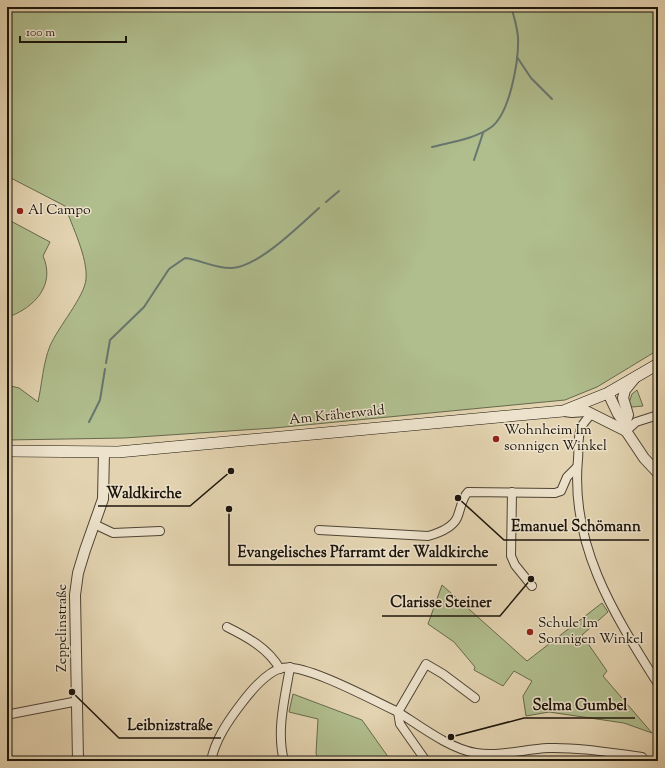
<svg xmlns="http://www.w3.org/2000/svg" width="665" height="768" font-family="'Sorts Mill Goudy',serif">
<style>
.green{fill:#b0bd8d;stroke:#66694c}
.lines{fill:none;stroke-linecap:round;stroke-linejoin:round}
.stream{stroke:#667670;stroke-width:2}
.minor-casing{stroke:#4e4434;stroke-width:10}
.tertiary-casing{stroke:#4e4434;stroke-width:12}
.secondary-casing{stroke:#1c150b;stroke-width:12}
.minor{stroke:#ede2cc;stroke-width:8}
.tertiary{stroke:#ede2cc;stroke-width:10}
.secondary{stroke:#ede2cc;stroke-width:11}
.poi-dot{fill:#8f2418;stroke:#ede2cc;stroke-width:1.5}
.labels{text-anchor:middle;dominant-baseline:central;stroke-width:3;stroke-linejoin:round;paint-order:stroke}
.poi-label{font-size:14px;fill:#1c150b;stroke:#ede2cc;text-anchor:start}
.street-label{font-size:14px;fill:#1c150b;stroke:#ede2cc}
.leader{fill:none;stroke:#1c150b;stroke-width:1.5}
.callout-dot{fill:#1c150b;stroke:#ede2cc;stroke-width:1.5}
.callout-label{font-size:15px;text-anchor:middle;font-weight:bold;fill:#1c150b;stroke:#ede2cc;stroke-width:3;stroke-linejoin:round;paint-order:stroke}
</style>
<rect width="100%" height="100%" fill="#e3d3b0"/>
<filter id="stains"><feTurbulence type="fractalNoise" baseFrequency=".005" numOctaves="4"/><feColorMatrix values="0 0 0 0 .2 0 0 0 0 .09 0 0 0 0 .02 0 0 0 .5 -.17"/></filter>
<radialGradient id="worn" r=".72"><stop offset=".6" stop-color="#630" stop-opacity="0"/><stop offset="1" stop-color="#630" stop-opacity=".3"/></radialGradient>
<g class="green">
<path d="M7 7H658V350L597 387 565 400 274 428 124 438 7 440V385L19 388 38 402C42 384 43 363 50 346 58 327 85 296 86 279 88 258 72 226 65 206L7 176Z"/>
<path d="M7 219 50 242 43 256C56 285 34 308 8 317Z"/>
<path d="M637 390 643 406 632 407 629 403 632 394Z"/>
<path d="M442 585 527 661 602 603 608 612 582 635 607 671 603 676 652 733 624 723 549 712 526 716 523 696 532 681 514 671 503 686 474 670 475 667 454 642 428 624Z"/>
<path d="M293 694 362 720 391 761H318L316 753 318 719 289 712Z"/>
</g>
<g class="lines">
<g class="stream">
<path d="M517 57 531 78 552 99"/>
<path d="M432 147C451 142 474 139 490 128 510 115 519 60 518 37 517 27 514 16 511 7"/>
<path d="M474 160 483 133"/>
<path d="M326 202 339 191"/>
<path d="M106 363 110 340 144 307 169 269 185 258C201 260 216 269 232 268 258 267 299 226 319 208"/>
<path d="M89 422 100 400 105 369"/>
</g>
<g class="minor-casing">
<g id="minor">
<path d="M591 414C588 418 584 422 582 426 577 434 579 450 578 459 570 546 614 614 658 684"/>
<path d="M626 431 636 422 658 415"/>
<path d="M512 492 511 556 515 565 532 586"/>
<path d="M94 524 113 533 160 531"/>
<path d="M319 530 428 536C439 533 452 528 457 518 461 509 461 499 468 492L555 493 561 491 567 477 577 467"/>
<path d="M227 627C247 637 268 648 280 669"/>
<path d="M475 698 443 674 426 664 398 712C420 726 450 749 476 753 499 757 525 749 548 748 579 747 612 753 642 757"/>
<path d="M11 714 78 701"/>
<path d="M211 761C215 740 228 721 241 704 250 692 266 672 282 668 305 663 374 701 398 712L400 724 426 761"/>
<path d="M284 761C276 730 285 698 290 667"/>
</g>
</g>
<g class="tertiary-casing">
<g id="tertiary">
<path d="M634 379 625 390 623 398 628 415 625 424 626 431 644 458 658 473"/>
<path d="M608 393 618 414 625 424"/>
<path d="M564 411 572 412 586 411 626 431"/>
<path d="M78 761 75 595 78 573 85 550 103 499 104 452"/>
</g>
</g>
<g class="secondary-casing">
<path id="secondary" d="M7 451 118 452 563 411 608 393 658 364"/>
</g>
<use href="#minor" class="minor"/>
<use href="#tertiary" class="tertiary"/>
<use href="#secondary" class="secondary"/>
</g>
<g class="poi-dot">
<circle cx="20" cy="211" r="4"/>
<circle cx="496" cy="439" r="4"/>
<circle cx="530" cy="632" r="4"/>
</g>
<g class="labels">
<g class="poi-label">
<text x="28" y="211">Al Campo</text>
<text x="504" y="431">Wohnheim Im<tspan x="504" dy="16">sonnigen Winkel</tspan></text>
<text x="538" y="624">Schule Im<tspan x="538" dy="16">Sonnigen Winkel</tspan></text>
</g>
<g class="street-label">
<text transform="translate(337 416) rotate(-6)">Am Kräherwald</text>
<text transform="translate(63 628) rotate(-90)">Zeppelinstraße</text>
</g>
</g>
<path class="leader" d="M231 471L190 506H98M458 498L504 540H649M229 509L229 565H497M531 579L500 616H382M451 737L524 718H635M72 692L119 738H221"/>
<g class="callout-dot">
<circle cx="231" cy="471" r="4"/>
<circle cx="458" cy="498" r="4"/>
<circle cx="229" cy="509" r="4"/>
<circle cx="531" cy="579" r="4"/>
<circle cx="451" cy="737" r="4"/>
<circle cx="72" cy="692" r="4"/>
</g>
<g class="callout-label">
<text x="144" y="498">Waldkirche</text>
<text x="576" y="531">Emanuel Schömann</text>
<text x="363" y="557">Evangelisches Pfarramt der Waldkirche</text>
<text x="441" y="607">Clarisse Steiner</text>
<text x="580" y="710">Selma Gumbel</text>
<text x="170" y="730">Leibnizstraße</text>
</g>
<rect width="665" height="768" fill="none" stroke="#e3d3b0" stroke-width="24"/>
<rect x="8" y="8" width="649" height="752" fill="none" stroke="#1c150b" stroke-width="2"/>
<rect x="12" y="12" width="641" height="744" fill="none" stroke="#1c150b"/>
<path d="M20 36v6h106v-6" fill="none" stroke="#1c150b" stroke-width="2"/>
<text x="26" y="36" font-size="12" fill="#1c150b" stroke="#ede2cc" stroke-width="3" paint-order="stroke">100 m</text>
<rect width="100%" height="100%" filter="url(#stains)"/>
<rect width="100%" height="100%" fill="url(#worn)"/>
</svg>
